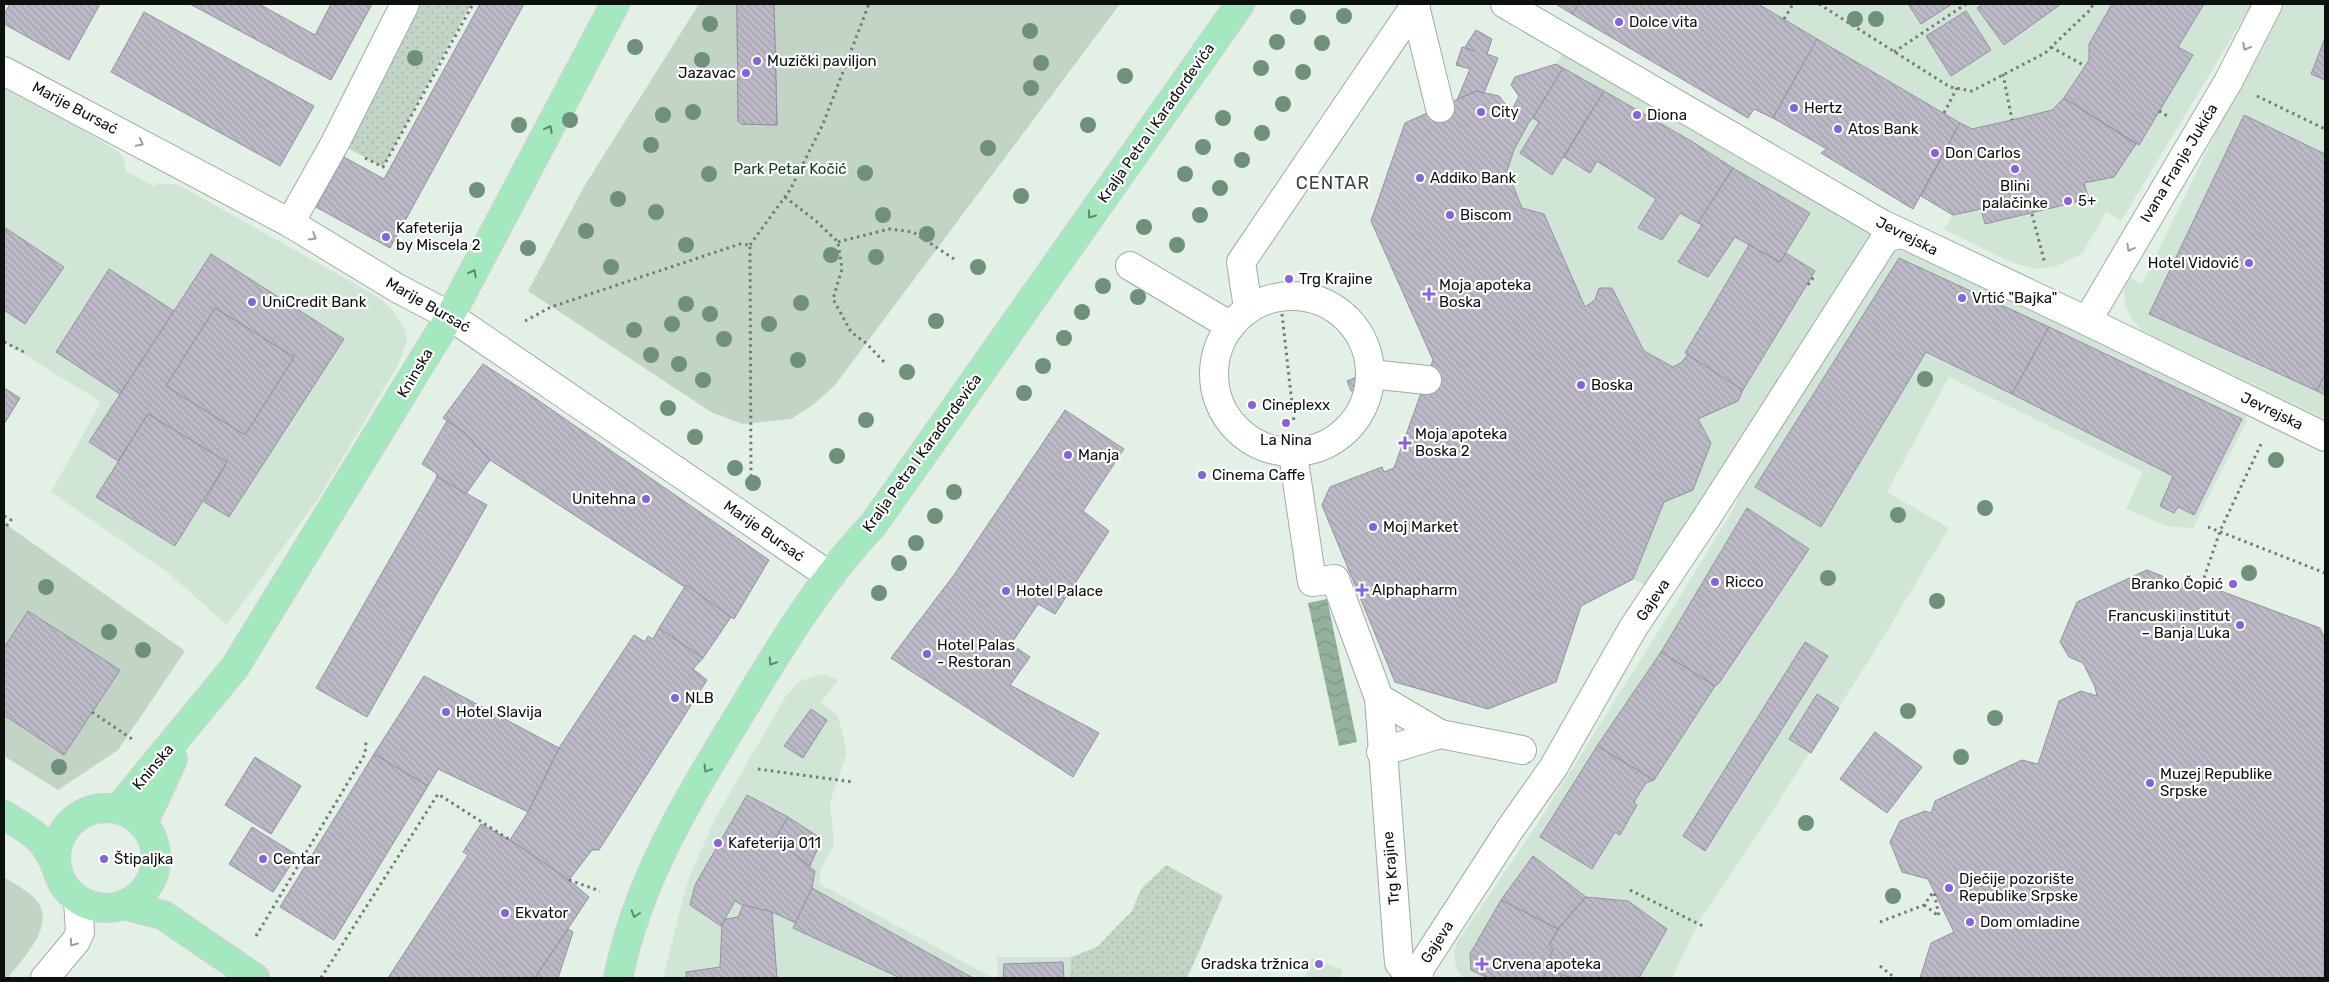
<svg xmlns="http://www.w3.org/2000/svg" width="2329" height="982" font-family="Rubik,sans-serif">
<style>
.built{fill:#d1e5d6}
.grass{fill:url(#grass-dots)}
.park{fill:#c1d4c6}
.water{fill:url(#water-waves)}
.building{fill:url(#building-back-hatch);stroke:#94929f;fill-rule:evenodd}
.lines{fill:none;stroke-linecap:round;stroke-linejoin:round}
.minor-casing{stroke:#a0ada4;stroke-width:30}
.major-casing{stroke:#cfcfcf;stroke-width:30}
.path{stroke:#727b75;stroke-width:3;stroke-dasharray:2.5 4;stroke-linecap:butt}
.minor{stroke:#fff;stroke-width:28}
.major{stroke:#a4e8bf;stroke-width:28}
.tree{fill:#6e907c}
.oneway{stroke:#9ea09f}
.oneway2{stroke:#60876f}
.poi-dot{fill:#8663de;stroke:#fff;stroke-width:2}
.labels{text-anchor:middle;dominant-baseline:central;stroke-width:4.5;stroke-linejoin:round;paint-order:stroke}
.poi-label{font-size:15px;fill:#0d110e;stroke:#fff;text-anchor:start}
.street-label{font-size:15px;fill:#0d110e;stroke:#fff}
.park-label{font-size:15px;fill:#0f4125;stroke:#fff}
.quarter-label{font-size:18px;letter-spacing:1px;fill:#3a443d;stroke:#fff}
</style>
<defs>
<pattern id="grass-dots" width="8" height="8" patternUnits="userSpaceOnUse" patternTransform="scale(1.25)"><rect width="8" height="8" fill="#c1d4c6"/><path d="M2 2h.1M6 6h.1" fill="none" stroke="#a5b5a9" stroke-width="1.8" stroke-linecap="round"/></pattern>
<pattern id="water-waves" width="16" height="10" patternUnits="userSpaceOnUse" patternTransform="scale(1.25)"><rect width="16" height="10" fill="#94b19d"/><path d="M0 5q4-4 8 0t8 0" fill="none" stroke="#7e9786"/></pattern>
<pattern id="building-back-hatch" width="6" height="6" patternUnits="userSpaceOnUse" patternTransform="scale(1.25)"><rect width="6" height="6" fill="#bcbac7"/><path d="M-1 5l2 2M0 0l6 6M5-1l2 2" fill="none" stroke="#a09faa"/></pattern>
</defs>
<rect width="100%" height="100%" fill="#e2f0e6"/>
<g class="built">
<path d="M1556 4H2252L2121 221 2106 212 2082 254 2054 267 2035 269 2008 261 1944 229 1953 215 1921 196 1913 209 1821 153 1826 149 1773 118 1754 109 1748 118Z"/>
<path d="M2281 4H2325V419L2142 331 2132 319 2125 305 2124 291 2129 277 2142 284 2261 40Z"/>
<path d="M1569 43 1882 224 1653 589 1633 579 1581 606 1556 682 1488 709 1395 682 1322 505 1330 487 1394 468 1433 360 1371 221 1405 123 1476 91 1499 96 1511 111 1519 96 1511 85 1515 77 1556 64Z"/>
<path d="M4 84 118 151 124 159 126 171 153 186 159 183 179 185 380 298 393 311 404 328 407 340 398 365 318 499 227 625 167 572 51 492 101 402 4 342Z"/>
<path d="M1902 245 2246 415V422L2193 528 2167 526 2126 509 2143 472 1949 377 1887 492 1949 528 1878 646 1753 841 1701 918 1672 978H1464L1458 972 1455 964 1454 950 1457 942 1536 826 1660 629 1734 508 1745 480 1889 248Z"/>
<path d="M819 675H828L838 680 821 703 838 716 847 753 830 802 834 845 820 871V884L993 978H663L688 880 716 817 786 696 799 682Z"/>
<path d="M997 957H1071L1070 978H998Z"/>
<path d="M1312 958 1343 970 1341 978H1304Z"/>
</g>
<g class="grass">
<path d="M418 4H471L383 167 342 145Z"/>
<path d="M1166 865 1223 896 1187 978H1070L1071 957 1097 947 1132 911 1141 889Z"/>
</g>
<g class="park">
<path d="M699 4H1120L835 385 813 405 791 419 742 424 711 412 528 291 585 185Z"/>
<path d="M4 523 185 651 118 750 58 790 4 756Z"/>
<path d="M4 877C14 884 28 890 36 900 57 925 23 958 8 978H4Z"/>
</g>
<path class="water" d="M1327 599 1357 742 1339 746 1308 603Z"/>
<g class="building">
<path d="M10 4H100L69 60 4 24V14Z"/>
<path d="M190 4H259L315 35 331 4H372L331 80Z"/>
<path d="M480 4H524L390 248 316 207 344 157 384 179Z"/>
<path d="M737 4H774L777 125 742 124 738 121Z"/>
<path d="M737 4H774L777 125 742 124 738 121Z"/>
<path d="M1556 4H1579L1572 14Z"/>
<path d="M1579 4H1758L1817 39 1773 118 1754 109 1748 118 1572 14Z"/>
<path d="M1908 4H1952L1921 24Z"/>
<path d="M1983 4H2061L2004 45 1977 8Z"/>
<path d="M2112 4H2204L2178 47 2193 55 2139 145 2064 98 2089 60V44Z"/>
<path d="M1966 11 1991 50 1951 76 1926 36Z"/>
<path d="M144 12 314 106 280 166 111 72Z"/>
<path d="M1476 30 1492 39 1487 54 1498 58 1484 93 1476 91 1457 100 1470 69 1456 65 1462 47 1474 51 1465 47Z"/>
<path d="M2325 38V80L2311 74Z"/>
<path d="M1817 39 1960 123 1913 209 1821 153 1827 149 1773 118Z"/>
<path d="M1556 64 1563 68 1533 118 1529 122 1514 150 1507 171 1522 208 1544 214 1585 307 1595 300 1599 288H1612L1644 351 1673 367 1682 362 1688 354 1743 390 1738 401 1698 419 1711 443 1693 490 1664 502 1633 579 1581 606 1556 682 1488 709 1395 682 1322 505 1330 487 1382 467 1384 472 1394 468 1433 360 1371 221 1405 123 1476 91 1499 96 1511 112 1519 96 1511 85 1515 77Z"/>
<path d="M1563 68 1604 91 1552 175 1520 153 1539 122 1533 118Z"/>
<path d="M1604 91 1691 141 1733 168 1698 223 1680 213 1662 240 1638 228 1656 199 1597 161 1590 173 1564 157Z"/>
<path d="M2064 98 2136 144 2114 177 2084 183 2089 199 1985 224 1981 209 1953 215 1921 196 1960 123 1972 129 2012 120 2052 110Z"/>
<path d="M2244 115 2325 154V374L2317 391 2149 314Z"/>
<path d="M1733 168 1810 213 1780 262 1735 237 1708 277 1678 262 1702 225 1698 223Z"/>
<path d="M4 227 64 267 25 324 4 310Z"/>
<path d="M1749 245 1780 262 1786 253 1815 271 1743 390 1685 353Z"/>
<path d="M211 254 344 339 229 517 204 502 227 462 148 414 118 461 89 442ZM215 308 294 357 245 435 166 386Z"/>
<path d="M1899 258 2049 327 2012 394 1926 352 1821 527 1755 487Z"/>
<path d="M109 269 174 311 120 394 56 352Z"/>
<path d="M215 308 294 357 245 435 166 386Z"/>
<path d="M2049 327 2242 419 2194 515 2178 507 2174 513 2160 506 2173 476 2012 394Z"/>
<path d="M483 364 529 394 769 560 734 619 490 460 464 432 443 418Z"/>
<path d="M2325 374V395L2317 391Z"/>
<path d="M1359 376 1363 386 1351 391 1347 381Z"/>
<path d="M4 388 20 398 4 424Z"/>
<path d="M1065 410 1124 449 1083 511 1109 531 1055 614 1038 604 1011 644 1030 657 1010 685 1099 733 1073 777 891 658 954 575Z"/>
<path d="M148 414 227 462 175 546 96 497Z"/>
<path d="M447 421 464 432 490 460 466 494 437 477 436 473 422 464Z"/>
<path d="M437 477 487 505 367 717 316 688Z"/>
<path d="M1747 508 1809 549 1719 683 1715 686 1661 652Z"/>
<path d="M2147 570 2182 584 2190 580 2202 584 2320 628 2325 639 2324 978H1920L1931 943 1954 932 1928 879 1902 872 1890 842 1900 821 1925 811 1931 813 1935 801 2022 760 2038 764 2059 701 2081 691 2097 696 2095 687 2083 663 2069 657 2060 642 2077 602Z"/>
<path d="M686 585 731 617 703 658 659 628Z"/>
<path d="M28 611 120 670 64 755 4 715V648Z"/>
<path d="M659 628 703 658 693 669 707 680 599 850H592L569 880 510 840 528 812 559 748 634 635 645 642 648 636 653 639Z"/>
<path d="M1805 642 1828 656 1705 851 1683 836Z"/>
<path d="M1661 652 1715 686 1654 780 1597 746Z"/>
<path d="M424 676 559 748 528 812 438 769 428 786 374 754Z"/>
<path d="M1817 694 1839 708 1811 753 1789 739Z"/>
<path d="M811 709 827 720 803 758 784 746Z"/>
<path d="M1875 732 1922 767 1887 813 1840 779Z"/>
<path d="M1597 746 1654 780 1646 783 1634 802 1637 805 1620 835 1615 832 1592 869 1540 837Z"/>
<path d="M374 754 428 786 334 940 280 907Z"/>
<path d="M255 757 301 786 271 834 225 805Z"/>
<path d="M747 795 788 817 775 839 815 871 812 888 796 923 772 912 747 908 735 901 721 926 690 905 695 885Z"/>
<path d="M788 817 822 839 810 866 775 839Z"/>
<path d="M481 824 510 840 569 880 589 897 535 978H388L468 855 463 852Z"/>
<path d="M252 827 297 855 273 892 229 864Z"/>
<path d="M1533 856 1586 897 1558 929 1501 900Z"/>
<path d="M812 888 973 978H900L793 928Z"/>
<path d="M1586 897 1628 901 1667 929 1639 978H1571L1547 969 1552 959 1550 956 1553 949 1549 945 1558 929Z"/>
<path d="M1501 900 1558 929 1549 945 1553 949 1550 956 1552 959 1543 978H1488L1471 970 1470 954Z"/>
<path d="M743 905 772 912 777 978H686V972L720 967 722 924 726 919 738 917Z"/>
<path d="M568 929 573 932 558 978H535Z"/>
<path d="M1063 962 1064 978H1003L1004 964Z"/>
<path d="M1547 969 1571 978H1543Z"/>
</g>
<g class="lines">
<g class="minor-casing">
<g id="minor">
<path d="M1412 4 1415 6 1440 108"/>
<path d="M1505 4 1882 224 2087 321 2325 437"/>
<path d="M4 71 290 223 397 288 450 316 830 576"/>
<path d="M290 223 335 143 405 4"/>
<path d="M1130 266 1229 325"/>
<circle cx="1292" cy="374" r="78"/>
<path d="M1248 308 1241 262 1416 4"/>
<path d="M2087 321 2228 82 2268 4"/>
<path d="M1370 374 1427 380"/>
<path d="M1293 454 1312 582 1335 579 1379 698 1399 963 1406 971 1419 978"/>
<path d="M1379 698 1440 734"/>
<path d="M1381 752 1440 734 1522 750"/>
<path d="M1415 976 1510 829 1553 768 1633 628 1707 517 1883 242 1888 237 1901 234"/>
<path d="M45 978 76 941 80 932 78 900"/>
</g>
</g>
<g class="major-casing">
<g id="major">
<circle cx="106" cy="858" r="50"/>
<path d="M118 809 235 667 450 316 615 4"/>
<path d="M4 815C34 834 43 835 57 869"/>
<path d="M143 824 173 759"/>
<path d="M123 905 163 915 255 978"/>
<path d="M618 978C639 875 692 793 746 704 783 642 823 577 873 525L1240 4"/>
</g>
</g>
<g class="path">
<path d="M1819 4 1950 87 1972 91 2045 53 2091 9 2093 4"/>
<path d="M1784 19 1793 4"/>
<path d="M2051 47 2085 66"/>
<path d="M1894 52 1966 4"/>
<path d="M2003 74 2012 120"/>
<path d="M2257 96 2325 129"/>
<path d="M2159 111 2169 117"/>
<path d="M1944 113 1957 88"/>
<path d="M365 158 383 167 473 4"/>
<path d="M785 197 816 221 838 242 842 269 833 299 851 332 866 343 886 364"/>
<path d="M2032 214 2045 264"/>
<path d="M838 242 889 229 913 232 954 259"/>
<path d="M750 245 790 190 823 124 869 4"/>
<path d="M1808 285 1815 275"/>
<path d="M1282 314 1294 422"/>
<path d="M525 321 551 307 740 244 750 245 751 477"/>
<path d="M4 342 24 352"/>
<path d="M4 516 11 520 4 529"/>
<path d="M2208 527 2325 573"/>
<path d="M2202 584 2220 531 2262 442"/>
<path d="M92 712 132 739"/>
<path d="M758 769 853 782"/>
<path d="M569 880 600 891"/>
<path d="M1630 890 1705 927"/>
<path d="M1924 905 1939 916 1934 892"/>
<path d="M1880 922 1924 905 1934 891"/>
<path d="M256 936 365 754 366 742"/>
<path d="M1880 966 1895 978"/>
<path d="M321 978 438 794 510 840"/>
</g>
<use href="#minor" class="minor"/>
<use href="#major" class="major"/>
</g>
<g class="tree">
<circle cx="1344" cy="16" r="8"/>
<circle cx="1298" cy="17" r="8"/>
<circle cx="1855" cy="19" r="8"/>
<circle cx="1876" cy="19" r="8"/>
<circle cx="710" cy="24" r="8"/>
<circle cx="1030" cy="31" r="8"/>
<circle cx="1277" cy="42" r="8"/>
<circle cx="1322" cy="43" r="8"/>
<circle cx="635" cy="47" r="8"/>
<circle cx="415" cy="58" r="8"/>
<circle cx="702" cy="60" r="8"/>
<circle cx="1041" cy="63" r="8"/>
<circle cx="1261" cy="68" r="8"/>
<circle cx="1303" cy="72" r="8"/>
<circle cx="1125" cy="76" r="8"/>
<circle cx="1031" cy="88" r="8"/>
<circle cx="1283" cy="104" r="8"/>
<circle cx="693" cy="112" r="8"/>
<circle cx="663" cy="115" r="8"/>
<circle cx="1223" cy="118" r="8"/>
<circle cx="570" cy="120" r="8"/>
<circle cx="519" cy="125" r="8"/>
<circle cx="1088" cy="125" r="8"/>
<circle cx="1262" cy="133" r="8"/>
<circle cx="651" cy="145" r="8"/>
<circle cx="1203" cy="147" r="8"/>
<circle cx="988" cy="148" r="8"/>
<circle cx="1242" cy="160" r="8"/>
<circle cx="865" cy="173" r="8"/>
<circle cx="709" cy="174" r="8"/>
<circle cx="1185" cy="174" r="8"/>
<circle cx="1220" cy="188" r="8"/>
<circle cx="477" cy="190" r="8"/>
<circle cx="1021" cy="196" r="8"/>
<circle cx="618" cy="199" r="8"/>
<circle cx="656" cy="212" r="8"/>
<circle cx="883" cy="215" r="8"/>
<circle cx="1200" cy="215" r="8"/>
<circle cx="1144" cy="227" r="8"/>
<circle cx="586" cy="231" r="8"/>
<circle cx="927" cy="234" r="8"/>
<circle cx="686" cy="245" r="8"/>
<circle cx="1177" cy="245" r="8"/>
<circle cx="528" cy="248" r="8"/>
<circle cx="831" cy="255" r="8"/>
<circle cx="876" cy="257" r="8"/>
<circle cx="611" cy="267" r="8"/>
<circle cx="978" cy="267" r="8"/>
<circle cx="1103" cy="286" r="8"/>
<circle cx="1138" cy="297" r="8"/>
<circle cx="801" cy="303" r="8"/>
<circle cx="686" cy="304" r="8"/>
<circle cx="1082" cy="312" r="8"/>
<circle cx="710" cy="314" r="8"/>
<circle cx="936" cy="321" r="8"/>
<circle cx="672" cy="324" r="8"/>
<circle cx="769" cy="324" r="8"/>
<circle cx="634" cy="330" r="8"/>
<circle cx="1064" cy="338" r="8"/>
<circle cx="724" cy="339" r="8"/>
<circle cx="651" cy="355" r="8"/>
<circle cx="798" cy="360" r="8"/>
<circle cx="679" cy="364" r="8"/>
<circle cx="1043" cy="366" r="8"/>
<circle cx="907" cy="372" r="8"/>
<circle cx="1925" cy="379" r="8"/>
<circle cx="703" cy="380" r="8"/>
<circle cx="1024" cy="393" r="8"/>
<circle cx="668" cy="408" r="8"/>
<circle cx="866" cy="420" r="8"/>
<circle cx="695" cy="437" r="8"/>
<circle cx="837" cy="456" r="8"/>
<circle cx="2276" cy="460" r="8"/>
<circle cx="735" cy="468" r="8"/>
<circle cx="753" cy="483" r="8"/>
<circle cx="954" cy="492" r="8"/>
<circle cx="1985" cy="508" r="8"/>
<circle cx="1898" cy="515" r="8"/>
<circle cx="935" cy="516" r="8"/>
<circle cx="916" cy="543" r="8"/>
<circle cx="899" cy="563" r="8"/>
<circle cx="2249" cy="573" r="8"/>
<circle cx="1828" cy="578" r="8"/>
<circle cx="46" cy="587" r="8"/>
<circle cx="879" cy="593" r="8"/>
<circle cx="1937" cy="601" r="8"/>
<circle cx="109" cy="632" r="8"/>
<circle cx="143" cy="650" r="8"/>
<circle cx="1908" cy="711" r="8"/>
<circle cx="1995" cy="718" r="8"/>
<circle cx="1961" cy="757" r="8"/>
<circle cx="59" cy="767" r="8"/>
<circle cx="1806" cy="823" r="8"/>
<circle cx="1893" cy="896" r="8"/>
</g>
<defs><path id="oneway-chevron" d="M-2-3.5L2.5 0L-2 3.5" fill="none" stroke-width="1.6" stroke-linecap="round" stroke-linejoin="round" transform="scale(1.25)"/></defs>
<g class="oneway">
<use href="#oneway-chevron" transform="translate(2246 47) rotate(118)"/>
<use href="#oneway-chevron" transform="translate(140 143) rotate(28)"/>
<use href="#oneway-chevron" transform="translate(313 237) rotate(31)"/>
<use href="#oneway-chevron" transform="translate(2130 248) rotate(119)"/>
<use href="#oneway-chevron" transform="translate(73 943) rotate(125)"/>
</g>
<g class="oneway2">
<use href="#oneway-chevron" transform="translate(549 129) rotate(-62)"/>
<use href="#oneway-chevron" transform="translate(1091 215) rotate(125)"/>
<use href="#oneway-chevron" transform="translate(473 273) rotate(-62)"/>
<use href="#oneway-chevron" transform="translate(772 662) rotate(123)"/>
<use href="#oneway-chevron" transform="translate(707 769) rotate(121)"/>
<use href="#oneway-chevron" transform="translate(635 914) rotate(108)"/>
</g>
<g class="poi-dot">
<circle cx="1619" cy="22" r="5"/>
<circle cx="757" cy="61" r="5"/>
<circle cx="746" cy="73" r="5"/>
<circle cx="1794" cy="108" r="5"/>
<circle cx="1481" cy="112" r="5"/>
<circle cx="1637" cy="115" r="5"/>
<circle cx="1838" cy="129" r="5"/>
<circle cx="1935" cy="153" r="5"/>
<circle cx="2015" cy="169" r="5"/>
<circle cx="1420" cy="178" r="5"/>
<circle cx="2068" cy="201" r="5"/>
<circle cx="1450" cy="215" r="5"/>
<circle cx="386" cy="237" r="5"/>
<circle cx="2249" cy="263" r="5"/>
<circle cx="1289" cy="279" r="5"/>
<path d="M1426.5 286.5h5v5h5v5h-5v5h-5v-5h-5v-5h5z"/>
<circle cx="1962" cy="298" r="5"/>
<circle cx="252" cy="302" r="5"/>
<circle cx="1581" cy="385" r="5"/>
<circle cx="1252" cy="405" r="5"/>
<circle cx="1286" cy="423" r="5"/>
<path d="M1402.5 435.5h5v5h5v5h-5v5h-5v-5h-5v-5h5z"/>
<circle cx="1068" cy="455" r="5"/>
<circle cx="1202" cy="475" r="5"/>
<circle cx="646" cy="499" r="5"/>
<circle cx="1373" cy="527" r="5"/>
<circle cx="1715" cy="582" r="5"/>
<circle cx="2233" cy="584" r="5"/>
<path d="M1359.5 582.5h5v5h5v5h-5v5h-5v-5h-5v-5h5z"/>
<circle cx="1006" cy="591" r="5"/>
<circle cx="2240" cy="625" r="5"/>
<circle cx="927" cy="654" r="5"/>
<circle cx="675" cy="698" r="5"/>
<circle cx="446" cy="712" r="5"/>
<circle cx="2150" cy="783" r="5"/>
<circle cx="718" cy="843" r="5"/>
<circle cx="104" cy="859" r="5"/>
<circle cx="263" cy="859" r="5"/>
<circle cx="1949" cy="888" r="5"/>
<circle cx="505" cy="913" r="5"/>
<circle cx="1970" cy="922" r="5"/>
<circle cx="1319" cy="964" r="5"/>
<path d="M1479.5 956.5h5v5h5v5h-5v5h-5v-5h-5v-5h5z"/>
</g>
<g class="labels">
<g class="poi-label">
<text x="1629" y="22">Dolce vita</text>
<text x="767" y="61">Muzički paviljon</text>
<text x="736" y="73" text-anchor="end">Jazavac</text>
<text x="1804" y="108">Hertz</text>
<text x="1491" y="112">City</text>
<text x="1647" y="115">Diona</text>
<text x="1848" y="129">Atos Bank</text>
<text x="1945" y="153">Don Carlos</text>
<text x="1430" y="178">Addiko Bank</text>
<text x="2015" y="186" text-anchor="middle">Blini<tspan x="2015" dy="17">palačinke</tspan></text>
<text x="2078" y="201">5+</text>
<text x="1460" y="215">Biscom</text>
<text x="396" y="228">Kafeterija<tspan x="396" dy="17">by Miscela 2</tspan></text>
<text x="2239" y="263" text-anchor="end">Hotel Vidović</text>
<text x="1299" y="279">Trg Krajine</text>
<text x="1439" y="285">Moja apoteka<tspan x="1439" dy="17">Boska</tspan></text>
<text x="1972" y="298">Vrtić "Bajka"</text>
<text x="262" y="302">UniCredit Bank</text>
<text x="1591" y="385">Boska</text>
<text x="1262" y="405">Cineplexx</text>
<text x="1415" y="434">Moja apoteka<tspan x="1415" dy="17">Boska 2</tspan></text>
<text x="1286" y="440" text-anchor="middle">La Nina</text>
<text x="1078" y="455">Manja</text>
<text x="1212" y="475">Cinema Caffe</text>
<text x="636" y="499" text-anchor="end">Unitehna</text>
<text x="1383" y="527">Moj Market</text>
<text x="1725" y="582">Ricco</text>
<text x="2223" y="584" text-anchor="end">Branko Čopić</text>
<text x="1372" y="590">Alphapharm</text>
<text x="1016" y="591">Hotel Palace</text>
<text x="2230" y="616" text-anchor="end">Francuski institut<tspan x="2230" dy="17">– Banja Luka</tspan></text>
<text x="937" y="645">Hotel Palas<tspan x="937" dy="17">- Restoran</tspan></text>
<text x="685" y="698">NLB</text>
<text x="456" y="712">Hotel Slavija</text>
<text x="2160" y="774">Muzej Republike<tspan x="2160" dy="17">Srpske</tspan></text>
<text x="728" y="843">Kafeterija 011</text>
<text x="114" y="859">Štipaljka</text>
<text x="273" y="859">Centar</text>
<text x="1959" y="879">Dječije pozorište<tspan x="1959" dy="17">Republike Srpske</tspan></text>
<text x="515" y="913">Ekvator</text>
<text x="1980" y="922">Dom omladine</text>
<text x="1309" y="964" text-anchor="end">Gradska tržnica</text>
<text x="1492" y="964">Crvena apoteka</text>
</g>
<g class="street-label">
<text transform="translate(75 108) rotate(28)">Marije Bursać</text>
<text transform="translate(1156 123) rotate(-55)">Kralja Petra I Karađorđevića</text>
<text transform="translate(2179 163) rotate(-59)">Ivana Franje Jukića</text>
<text transform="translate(1907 236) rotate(27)">Jevrejska</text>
<text transform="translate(428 305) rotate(30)">Marije Bursać</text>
<text transform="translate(415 373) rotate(-59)">Kninska</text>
<text transform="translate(2272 411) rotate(26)">Jevrejska</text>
<text transform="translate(922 453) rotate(-54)">Kralja Petra I Karađorđevića</text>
<text transform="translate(764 531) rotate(35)">Marije Bursać</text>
<text transform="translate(1653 600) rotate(-56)">Gajeva</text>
<text transform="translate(153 767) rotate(-50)">Kninska</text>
<text transform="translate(1391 868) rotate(-95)">Trg Krajine</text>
<text transform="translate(1437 942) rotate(-57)">Gajeva</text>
</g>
<g class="park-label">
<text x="790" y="169">Park Petar Kočić</text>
</g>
<g class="quarter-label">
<text x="1333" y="183">CENTAR</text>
</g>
</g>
<rect width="2329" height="982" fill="none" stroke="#0d110e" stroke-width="10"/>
</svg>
